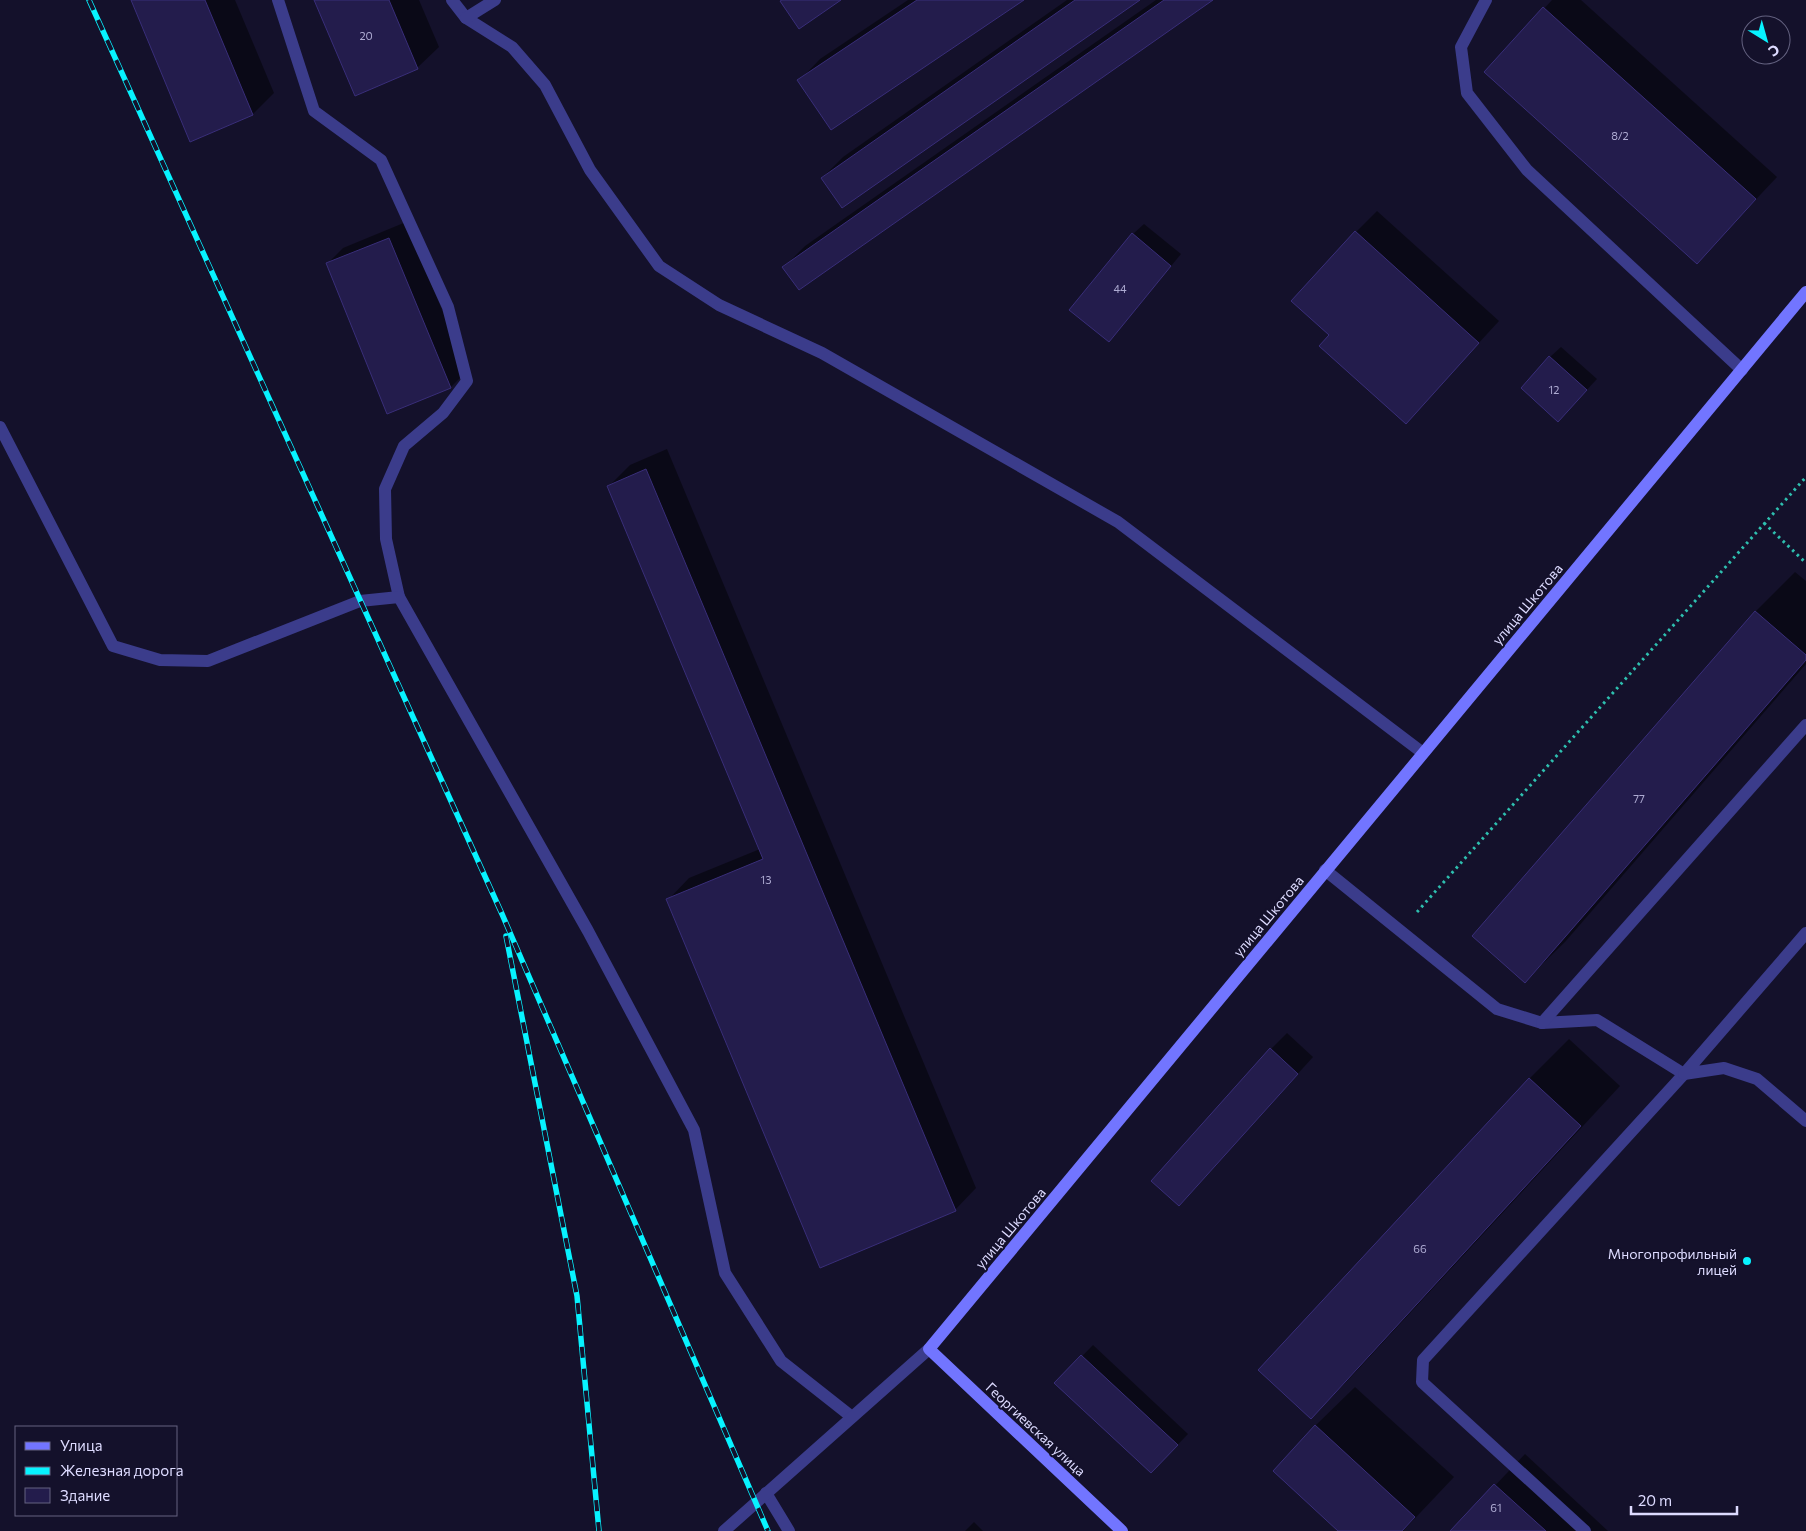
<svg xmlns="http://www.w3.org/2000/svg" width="1806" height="1531" font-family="Commissioner,sans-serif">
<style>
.shadow{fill:#0007}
.building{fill:#231c4c;stroke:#392e79}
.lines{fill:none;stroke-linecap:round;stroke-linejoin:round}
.path{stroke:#2ebfaf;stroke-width:3;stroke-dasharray:2.5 4;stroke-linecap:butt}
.lane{stroke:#3b3c8b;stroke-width:12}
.street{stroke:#3b3c8b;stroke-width:12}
.secondary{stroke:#7275ff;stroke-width:12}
.rail-casing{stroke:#07f3ff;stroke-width:5.5}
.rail{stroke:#14112b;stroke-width:4;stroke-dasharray:11;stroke-linecap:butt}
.poi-dot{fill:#07f3ff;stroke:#14112b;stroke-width:2}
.labels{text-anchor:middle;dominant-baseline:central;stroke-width:4;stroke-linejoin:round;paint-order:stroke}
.number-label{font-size:11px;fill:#aeabd2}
.street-label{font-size:14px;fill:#dddbff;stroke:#14112b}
.poi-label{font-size:14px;fill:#dddbff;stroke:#14112b;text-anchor:end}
</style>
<rect width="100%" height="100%" fill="#14112b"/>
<g class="shadow">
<path d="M133 0H235L274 93 253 114Z"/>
<path d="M316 0H419L439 47 417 68Z"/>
<path d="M908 0H1022L799 81 820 59Z"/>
<path d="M1067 0H1138L822 178 843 157Z"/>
<path d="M1156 0H1211L784 267 805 246Z"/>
<path d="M1552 0H1581L1777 177 1697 262 1486 72Z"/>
<path d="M1377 211 1499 321 1406 422 1330 335 1356 232Z"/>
<path d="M406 222 467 371 451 387 327 264 343 248Z"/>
<path d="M1144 224 1181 254 1119 329 1133 234Z"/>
<path d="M1561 347 1597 379 1569 409 1550 357Z"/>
<path d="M667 449 976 1188 955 1210 668 900 689 878 760 849 609 486 630 465Z"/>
<path d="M1795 572 1806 581V664L1565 942 1525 981 1473 936 1756 611Z"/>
<path d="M1287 1033 1313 1057 1179 1205 1271 1049Z"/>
<path d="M1569 1039 1620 1086 1350 1378 1311 1417 1260 1370 1530 1078Z"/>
<path d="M1093 1345 1188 1434 1162 1461 1056 1383Z"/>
<path d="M1355 1387 1454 1477 1403 1531H1340L1315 1426Z"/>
<path d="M1525 1454 1608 1531H1452Z"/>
<path d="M974 1522 983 1531H965Z"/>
</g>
<g class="building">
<path d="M131 0H205L253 115 190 142Z"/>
<path d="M314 0H389L418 69 355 96Z"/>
<path d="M782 0H841L799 29 780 1Z"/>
<path d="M917 0H1024L831 130 797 80Z"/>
<path d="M1075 0H1140L842 208 821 178Z"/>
<path d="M1164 0H1213L799 290 782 267Z"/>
<path d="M1543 7 1756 199 1697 264 1484 72Z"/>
<path d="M1355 231 1479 343 1406 424 1319 346 1329 335 1291 301Z"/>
<path d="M1132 233 1171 266 1109 342 1069 310Z"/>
<path d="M389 238 451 388 387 414 326 263Z"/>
<path d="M1549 356 1587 390 1558 422 1521 388Z"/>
<path d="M646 469 956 1211 820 1268 666 899 763 859 607 486Z"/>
<path d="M1755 611 1806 655V660L1525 983 1472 936Z"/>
<path d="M1270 1048 1298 1074 1179 1206 1151 1181Z"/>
<path d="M1529 1078 1581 1126 1311 1419 1258 1370Z"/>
<path d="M1081 1355 1178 1445 1151 1473 1054 1383Z"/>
<path d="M1315 1425 1415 1517 1402 1531H1338L1273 1471Z"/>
<path d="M1494 1484 1546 1531H1450Z"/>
</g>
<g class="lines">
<g class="path">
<path d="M1764 523 1806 563"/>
<path d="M1417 912 1806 477"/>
</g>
<g class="lane">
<path d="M278 0 314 111 381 160 448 307 467 381 443 413 404 446 385 489 386 539 399 597"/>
<path d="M1486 0 1461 47 1467 93 1527 170 1742 370"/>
<path d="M0 427 113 646 160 660 208 661 360 601 399 597 588 931 694 1130 725 1273 781 1361 852 1417"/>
<path d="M1325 870 1497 1009 1542 1023 1597 1020 1684 1074 1423 1360 1422 1382 1585 1531"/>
<path d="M1806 933 1684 1074 1724 1068 1757 1079 1806 1121"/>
<path d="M1542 1023 1806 725"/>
<path d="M766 1493 789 1531"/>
</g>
<g class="street">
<path d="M452 0 466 18 512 47 545 85 590 170 659 266 719 305 822 353 1118 522 1423 753"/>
<path d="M466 18 495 0"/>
<path d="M724 1531 929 1349"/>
</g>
<path class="secondary" d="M1122 1531 929 1349 1806 292"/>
<g class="rail-casing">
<g id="rail">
<path d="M89 0 502 914 768 1531"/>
<path d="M506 936 577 1296 599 1531"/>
</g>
</g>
<use href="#rail" class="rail"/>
</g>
<circle class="poi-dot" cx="1747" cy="1261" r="5"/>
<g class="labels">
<g class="number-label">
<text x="366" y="35">20</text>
<text x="1620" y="135">8/2</text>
<text x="1120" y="288">44</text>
<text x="1554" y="389">12</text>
<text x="1639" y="798">77</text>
<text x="766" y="879">13</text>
<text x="1420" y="1248">66</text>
<text x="1496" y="1507">61</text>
</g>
<g class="street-label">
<text transform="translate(1527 604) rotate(-50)">улица Шкотова</text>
<text transform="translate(1268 916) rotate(-50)">улица Шкотова</text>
<text transform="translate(1010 1228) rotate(-50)">улица Шкотова</text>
<text transform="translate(1036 1429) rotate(43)">Георгиевская улица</text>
</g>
<g class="poi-label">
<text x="1737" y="1253">Многопрофильный<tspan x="1737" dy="16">лицей</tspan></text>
</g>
</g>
<rect x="15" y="1426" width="162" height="90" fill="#14112b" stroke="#646280"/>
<rect x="25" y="1442" width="25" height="8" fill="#7275ff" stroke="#646280"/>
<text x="60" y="1451" font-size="15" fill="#dddbff">Улица</text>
<rect x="25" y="1467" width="25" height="8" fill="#07f3ff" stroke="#646280"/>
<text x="60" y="1476" font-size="15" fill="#dddbff">Железная дорога</text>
<rect x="25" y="1488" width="25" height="15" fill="#231c4c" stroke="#646280"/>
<text x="60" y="1501" font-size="15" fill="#dddbff">Здание</text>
<g transform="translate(1766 40) rotate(143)"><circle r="24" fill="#14112b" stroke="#646280"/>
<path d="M0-4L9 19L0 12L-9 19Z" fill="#07f3ff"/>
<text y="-8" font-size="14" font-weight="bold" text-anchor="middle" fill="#dddbff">С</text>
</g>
<path d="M1631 1506v8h106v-8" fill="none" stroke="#dddbff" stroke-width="2.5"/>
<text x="1638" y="1506" font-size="15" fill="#dddbff" stroke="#14112b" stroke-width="4" paint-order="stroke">20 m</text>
</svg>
